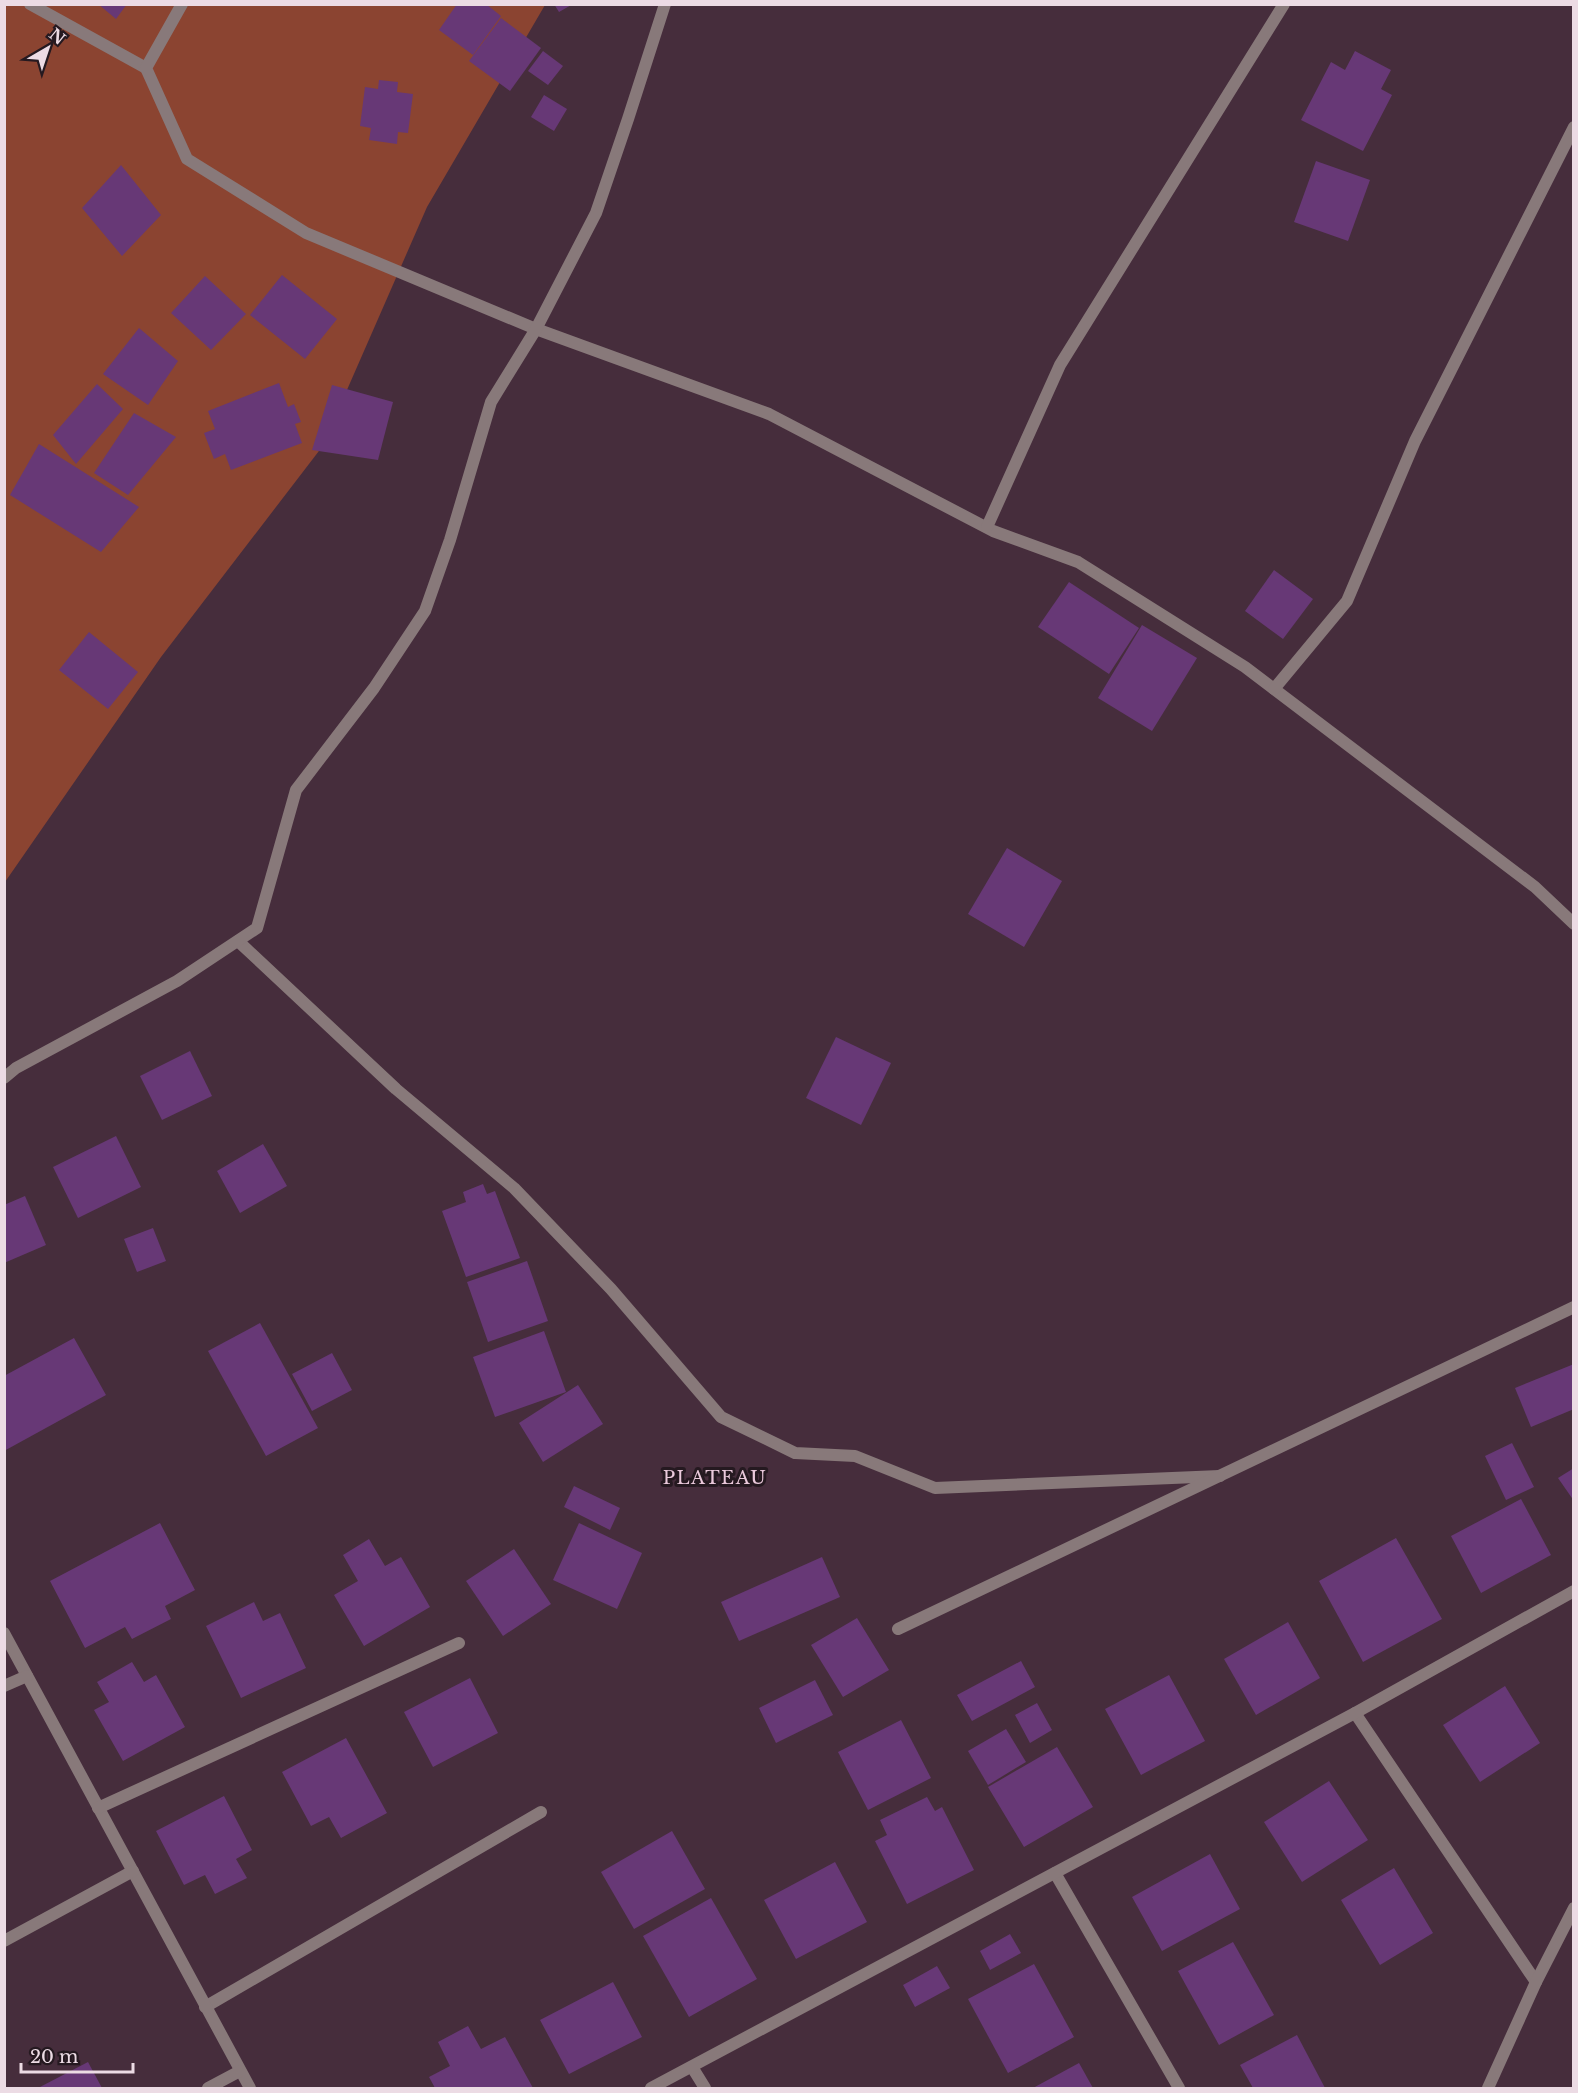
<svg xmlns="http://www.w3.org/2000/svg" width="1578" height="2093" font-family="'Libre Baskerville',serif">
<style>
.green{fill:#8b4431}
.building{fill:#673876}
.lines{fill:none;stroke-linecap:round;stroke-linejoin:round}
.lane{stroke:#88797a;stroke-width:12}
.street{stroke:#88797a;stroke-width:12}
.labels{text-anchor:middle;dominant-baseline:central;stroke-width:6;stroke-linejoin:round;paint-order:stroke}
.neighbourhood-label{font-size:18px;letter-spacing:1.5px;fill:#eac9db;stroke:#251920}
</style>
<rect width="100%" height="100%" fill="#462d3c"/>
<path class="green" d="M5 5H545L427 207 322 447 161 657 5 882Z"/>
<g class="building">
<path d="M98 4H127L116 19Z"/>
<path d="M457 4H486L501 16 473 55 439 30Z"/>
<path d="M554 4H573L559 12Z"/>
<path d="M501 18 541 48 510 91 469 61Z"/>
<path d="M543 51 563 66 548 85 528 71Z"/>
<path d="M1355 51 1391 70 1381 89 1392 95 1363 151 1301 120 1331 62 1345 70Z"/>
<path d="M379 80 398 82 397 92 413 94 408 133 398 132 397 144 369 140 371 128 360 126 365 87 378 89Z"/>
<path d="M544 95 567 109 554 131 531 117Z"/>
<path d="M1316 161 1370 180 1348 241 1294 222Z"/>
<path d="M121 165 161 215 122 256 82 208Z"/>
<path d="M282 275 337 319 305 359 250 315Z"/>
<path d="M205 276 246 314 211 350 171 313Z"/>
<path d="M139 328 178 361 148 405 103 374Z"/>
<path d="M279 383 288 407 294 404 301 422 295 424 302 443 231 470 225 454 214 459 204 433 215 429 208 411Z"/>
<path d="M97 384 123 409 76 464 53 435Z"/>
<path d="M332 385 393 402 378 460 312 450Z"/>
<path d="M134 413 176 437 128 495 94 473Z"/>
<path d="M39 444 139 507 101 552 10 495Z"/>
<path d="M1274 570 1313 599 1283 639 1245 611Z"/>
<path d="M1069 582 1139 628 1109 674 1038 627Z"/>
<path d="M1142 625 1197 658 1152 731 1098 698Z"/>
<path d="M89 632 138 672 108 709 59 670Z"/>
<path d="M1007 848 1062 881 1024 947 968 914Z"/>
<path d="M836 1037 891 1063 861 1125 806 1098Z"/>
<path d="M190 1051 212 1096 162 1120 140 1076Z"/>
<path d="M116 1136 141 1187 78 1218 53 1167Z"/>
<path d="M263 1144 287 1186 240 1213 217 1171Z"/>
<path d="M483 1184 487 1194 495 1191 520 1258 466 1277 442 1211 466 1202 463 1192Z"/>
<path d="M25 1196 46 1245 4 1263V1205Z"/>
<path d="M153 1228 166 1261 137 1272 124 1239Z"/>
<path d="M527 1261 548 1321 488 1342 467 1282Z"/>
<path d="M260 1323 318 1428 266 1456 208 1351Z"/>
<path d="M544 1331 566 1392 495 1417 473 1357Z"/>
<path d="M74 1338 106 1395 4 1451V1376Z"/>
<path d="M332 1353 352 1390 312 1411 292 1374Z"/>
<path d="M1574 1364V1409L1531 1427 1515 1388Z"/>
<path d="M578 1385 603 1424 543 1462 519 1423Z"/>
<path d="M1512 1443 1534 1487 1506 1500 1485 1456Z"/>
<path d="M1574 1468V1501L1558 1478Z"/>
<path d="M574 1486 620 1508 610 1530 564 1507Z"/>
<path d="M1521 1499 1551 1555 1481 1593 1451 1536Z"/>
<path d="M160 1523 195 1590 165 1606 171 1619 132 1639 125 1627 85 1648 50 1581Z"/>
<path d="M579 1523 642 1553 617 1609 553 1580Z"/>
<path d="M1396 1538 1442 1619 1363 1662 1319 1581Z"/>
<path d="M369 1539 385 1566 401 1557 430 1607 364 1646 334 1595 358 1581 343 1555Z"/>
<path d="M514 1549 551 1604 503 1636 466 1581Z"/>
<path d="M822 1557 840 1597 739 1641 721 1602Z"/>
<path d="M254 1602 263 1621 280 1613 306 1668 241 1698 206 1626Z"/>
<path d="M857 1618 889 1670 843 1697 811 1645Z"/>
<path d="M1288 1622 1320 1678 1256 1715 1224 1659Z"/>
<path d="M1021 1661 1035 1687 972 1721 957 1695Z"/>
<path d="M132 1662 144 1682 156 1675 185 1727 123 1761 94 1710 109 1702 97 1682Z"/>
<path d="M1169 1675 1205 1741 1141 1775 1105 1709Z"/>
<path d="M470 1678 498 1733 433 1767 404 1712Z"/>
<path d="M815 1680 833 1715 776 1743 759 1708Z"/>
<path d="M1505 1686 1540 1743 1480 1782 1443 1725Z"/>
<path d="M1037 1703 1052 1730 1030 1743 1015 1715Z"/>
<path d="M901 1720 931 1778 868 1810 838 1752Z"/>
<path d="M1006 1729 1026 1762 988 1785 968 1751Z"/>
<path d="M346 1738 387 1813 341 1838 329 1817 311 1826 282 1772Z"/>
<path d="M1057 1747 1093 1807 1024 1847 988 1787Z"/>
<path d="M1329 1781 1368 1840 1302 1882 1264 1822Z"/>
<path d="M224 1796 252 1850 236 1859 247 1878 215 1894 205 1875 184 1885 156 1831Z"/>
<path d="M927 1797 935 1811 942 1807 974 1870 907 1904 875 1841 887 1835 880 1820Z"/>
<path d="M672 1831 705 1889 634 1929 601 1872Z"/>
<path d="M1210 1854 1240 1909 1162 1951 1132 1897Z"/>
<path d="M835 1862 867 1922 796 1959 764 1900Z"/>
<path d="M1394 1868 1433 1933 1380 1965 1341 1900Z"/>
<path d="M711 1898 757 1979 689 2017 643 1936Z"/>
<path d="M1010 1934 1021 1953 990 1970 980 1951Z"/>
<path d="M1233 1942 1274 2015 1219 2045 1178 1971Z"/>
<path d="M1034 1964 1074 2037 1008 2073 968 1999Z"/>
<path d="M937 1966 950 1988 915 2007 903 1985Z"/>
<path d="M613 1982 642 2037 569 2074 540 2020Z"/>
<path d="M468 2026 481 2049 505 2037 533 2088H435L429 2077 450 2066 438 2042Z"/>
<path d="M1297 2035 1325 2088H1253L1240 2065Z"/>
<path d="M88 2062 102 2088H38Z"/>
<path d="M1079 2063 1093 2088H1033Z"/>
</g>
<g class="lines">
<path class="lane" d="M205 2007 541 1812"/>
<g class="street">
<path d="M30 4 146 68"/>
<path d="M182 4 146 68 187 159 306 233 536 329 769 414 993 531 1078 562 1245 667 1535 887 1574 924"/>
<path d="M987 527 1060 365 1284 4"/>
<path d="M1274 689 1347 601 1415 441 1574 127"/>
<path d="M238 941 396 1089 514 1188 611 1289 721 1417 795 1453 855 1456 935 1488 1220 1476"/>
<path d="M4 1078 16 1068 177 981 257 928 296 790 374 688 425 611 450 540 491 402 536 329 596 213 628 119 665 4"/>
<path d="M898 1629 1574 1307"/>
<path d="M4 1633 250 2088"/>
<path d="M4 1686 27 1676"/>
<path d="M1355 1713 1536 1982"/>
<path d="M98 1808 459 1643"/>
<path d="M1055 1873 1179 2088"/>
<path d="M4 1941 133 1871"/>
<path d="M692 2067 705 2088"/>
<path d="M208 2088 240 2071"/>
<path d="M651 2088 1355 1713 1574 1591"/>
<path d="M1488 2088 1536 1982 1574 1908"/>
</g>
</g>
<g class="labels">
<g class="neighbourhood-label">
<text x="715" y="1478">PLATEAU</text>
</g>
</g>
<rect width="1578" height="2093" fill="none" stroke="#ecdbe4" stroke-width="12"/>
<g transform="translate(48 48) rotate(39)" stroke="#251920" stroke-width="4.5" paint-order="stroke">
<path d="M0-4.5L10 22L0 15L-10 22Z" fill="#ecdbe4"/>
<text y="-9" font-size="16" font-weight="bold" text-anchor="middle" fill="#ecdbe4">N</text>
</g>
<path d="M21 2063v9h112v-9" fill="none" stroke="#ecdbe4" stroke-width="3"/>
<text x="30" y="2063" font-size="18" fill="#ecdbe4" stroke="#251920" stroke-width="4.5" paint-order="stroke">20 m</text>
</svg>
